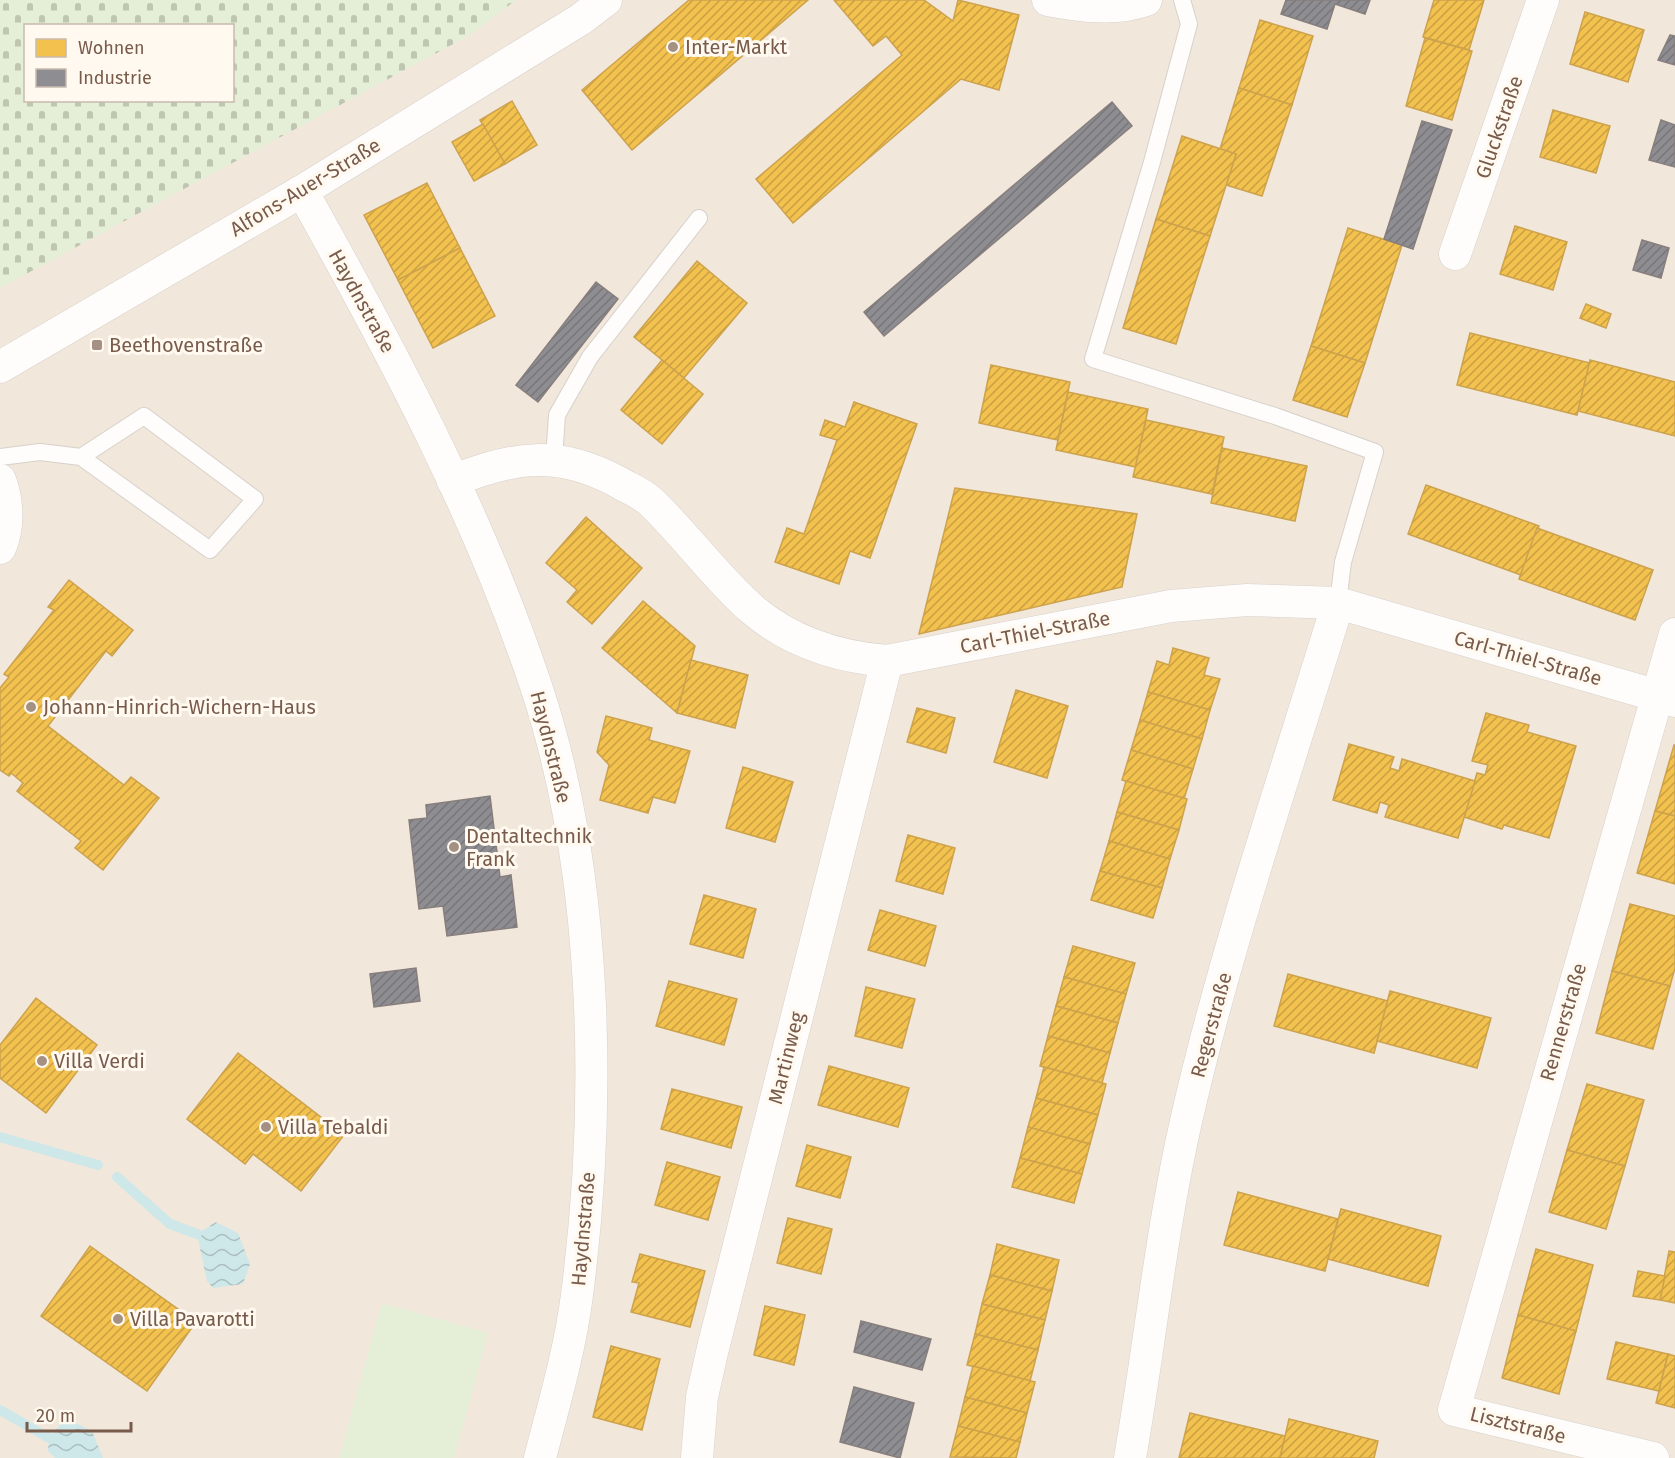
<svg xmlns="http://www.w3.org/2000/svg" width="1675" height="1458" font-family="'Fira Sans',sans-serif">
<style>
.residential{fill:#f1e7db;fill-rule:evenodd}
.cemetery{fill:url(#cemetery-stones);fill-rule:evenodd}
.pitch{fill:#e5efd8}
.water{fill:url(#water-waves)}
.homes{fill:url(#homes-hatch);stroke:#cda24d;stroke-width:1.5}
.industry{fill:url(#industry-hatch);stroke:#877e7d;stroke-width:1.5}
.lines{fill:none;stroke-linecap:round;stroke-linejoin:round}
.stream{stroke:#cee7e9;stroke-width:10}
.service-casing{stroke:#d7d1cb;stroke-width:18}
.minor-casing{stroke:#d7d1cb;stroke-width:33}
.service{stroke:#fefdfc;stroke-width:16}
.minor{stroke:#fefdfc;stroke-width:32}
.poi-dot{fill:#a59184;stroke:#fff9f0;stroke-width:2}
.labels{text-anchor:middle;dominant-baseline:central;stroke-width:6;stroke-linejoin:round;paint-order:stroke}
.poi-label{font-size:20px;fill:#785b4b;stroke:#fff9f0;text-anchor:start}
.street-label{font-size:20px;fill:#785b4b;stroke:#fff9f0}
</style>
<defs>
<pattern id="cemetery-stones" width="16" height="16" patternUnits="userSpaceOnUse" patternTransform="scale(1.5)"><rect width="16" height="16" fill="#e5efd8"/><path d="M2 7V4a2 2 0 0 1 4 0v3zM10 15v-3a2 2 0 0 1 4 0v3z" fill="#bec5b1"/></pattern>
<pattern id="water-waves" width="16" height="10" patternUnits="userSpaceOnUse" patternTransform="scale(1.5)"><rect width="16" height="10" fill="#cee7e9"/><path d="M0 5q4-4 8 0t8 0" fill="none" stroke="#acbebf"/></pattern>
<pattern id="homes-hatch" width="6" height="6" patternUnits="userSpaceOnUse" patternTransform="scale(1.5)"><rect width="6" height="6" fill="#f2c14e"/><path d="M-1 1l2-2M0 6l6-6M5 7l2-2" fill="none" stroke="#c9a043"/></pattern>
<pattern id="industry-hatch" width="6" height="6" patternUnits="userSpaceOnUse" patternTransform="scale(1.5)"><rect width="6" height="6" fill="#8d8d92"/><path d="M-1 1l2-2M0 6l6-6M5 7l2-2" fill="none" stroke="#787679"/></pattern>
</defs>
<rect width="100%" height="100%" fill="#f8f4ee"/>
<path class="residential" d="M0 0H1675V1458H0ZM26 26H232V100H26Z"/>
<path class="cemetery" d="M0 0H516L470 35 0 288ZM26 26H232V100H26Z"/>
<path class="pitch" d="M382 1303 488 1333 454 1458H339Z"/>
<g class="water">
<path d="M216 1222 238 1233 250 1264 243 1284 213 1288 207 1281 197 1234Z"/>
<path d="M66 1418 92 1431 103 1458H55L48 1451 49 1438Z"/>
</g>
<g class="homes">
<path d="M689 0H808L632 150 582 90Z"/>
<path d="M834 0H924L953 21 958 0 1019 15 999 90 961 79 793 223 756 179 902 55 886 36 873 46Z"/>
<path d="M1434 0H1484L1469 50 1423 37Z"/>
<path d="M1585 12 1644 30 1628 82 1570 64Z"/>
<path d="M1260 20 1313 36 1292 105 1239 88Z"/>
<path d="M1425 38 1472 51 1452 120 1406 106Z"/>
<path d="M1239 88 1292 105 1262 196 1226 185 1236 154 1220 149Z"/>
<path d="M512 101 537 145 505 164 480 120Z"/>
<path d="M1553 110 1610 126 1596 173 1540 157Z"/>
<path d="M483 124 505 164 474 181 452 142Z"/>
<path d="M1182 136 1236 154 1210 236 1156 219Z"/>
<path d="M427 183 460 248 398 280 364 215Z"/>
<path d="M1156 219 1210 236 1176 344 1123 328Z"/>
<path d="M1515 226 1567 242 1553 290 1500 274Z"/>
<path d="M1348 228 1402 245 1365 363 1311 346Z"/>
<path d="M460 248 495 316 433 348 398 280Z"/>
<path d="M697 261 747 303 684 378 634 337Z"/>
<path d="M1586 304 1611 314 1606 328 1580 318Z"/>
<path d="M1470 333 1590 363 1577 415 1457 385Z"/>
<path d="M1311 346 1365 363 1347 417 1293 400Z"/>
<path d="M662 360 703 394 662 444 621 410Z"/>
<path d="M1590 360 1675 382V436L1578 411Z"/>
<path d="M991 365 1070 382 1058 440 979 423Z"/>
<path d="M1068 392 1148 409 1136 467 1056 450Z"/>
<path d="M854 402 917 424 870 558 850 551 839 584 775 562 787 528 804 534 837 440 820 435 825 420 845 427Z"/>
<path d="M1146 420 1224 437 1212 494 1133 477Z"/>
<path d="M1222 448 1307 466 1295 521 1211 503Z"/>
<path d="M1426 485 1539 526 1521 575 1408 534Z"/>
<path d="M955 488 1137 514 1122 587 919 634Z"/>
<path d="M586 517 642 568 592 624 567 602 577 590 546 563Z"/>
<path d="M1537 528 1653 570 1635 620 1519 579Z"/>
<path d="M69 580 133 630 112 656 106 651 48 726 124 785 131 777 159 798 103 870 75 848 81 841 17 791 23 783 11 773 9 776 0 770V688L9 677 4 674 54 610 48 607Z"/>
<path d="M643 601 695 646 677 713 602 648Z"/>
<path d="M1173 648 1209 658 1204 675 1220 679 1210 710 1148 692 1157 661 1169 665Z"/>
<path d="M691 660 748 675 735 728 677 713Z"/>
<path d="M1016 690 1068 706 1047 778 994 762Z"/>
<path d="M1148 692 1210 710 1202 739 1140 720Z"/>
<path d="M917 708 955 718 946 753 907 742Z"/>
<path d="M1486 713 1529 725 1527 732 1576 746 1549 838 1504 825 1502 829 1464 817 1477 773 1485 775 1488 765 1472 761Z"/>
<path d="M606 716 652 728 649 740 690 751 675 803 653 797 648 813 600 800 609 765 597 752Z"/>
<path d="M1140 720 1202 739 1193 769 1131 750Z"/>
<path d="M1349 744 1394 757 1390 768 1399 771 1402 759 1475 781 1458 838 1385 817 1389 805 1380 802 1377 813 1333 800Z"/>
<path d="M1674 745H1675V816L1655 811Z"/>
<path d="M1131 750 1193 769 1184 799 1122 780Z"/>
<path d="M743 767 793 782 775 842 726 828Z"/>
<path d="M1126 781 1187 799 1179 830 1117 812Z"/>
<path d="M1655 811 1675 816V884L1637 873Z"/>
<path d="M1117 812 1179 830 1170 859 1109 841Z"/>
<path d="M908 835 955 848 943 894 896 881Z"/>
<path d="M1109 841 1170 859 1162 888 1100 871Z"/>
<path d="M1100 871 1162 888 1153 918 1091 900Z"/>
<path d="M704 895 756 909 743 958 690 944Z"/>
<path d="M1630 904 1675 916V968L1670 986 1612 971Z"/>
<path d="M880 910 936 926 925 966 868 950Z"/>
<path d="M1073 946 1135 963 1126 994 1064 977Z"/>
<path d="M1612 971 1670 986 1653 1049 1596 1033Z"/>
<path d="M1288 974 1388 1001 1374 1053 1274 1026Z"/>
<path d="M1064 977 1126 994 1118 1023 1056 1006Z"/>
<path d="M669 981 737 999 724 1045 656 1026Z"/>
<path d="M866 987 915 999 902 1048 855 1036Z"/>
<path d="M1390 991 1491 1018 1477 1068 1377 1041Z"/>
<path d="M36 998 97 1045 46 1113 0 1078V1045Z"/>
<path d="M1056 1006 1118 1023 1110 1053 1048 1036Z"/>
<path d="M1048 1036 1110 1053 1102 1083 1040 1066Z"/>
<path d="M238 1053 344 1135 301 1191 253 1154 245 1164 187 1119Z"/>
<path d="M829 1066 909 1088 898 1127 818 1105Z"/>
<path d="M1044 1067 1106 1084 1098 1115 1036 1098Z"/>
<path d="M1587 1084 1644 1100 1625 1166 1567 1150Z"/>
<path d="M672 1089 742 1107 731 1148 661 1129Z"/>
<path d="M1036 1098 1098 1115 1090 1144 1028 1127Z"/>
<path d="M1028 1127 1090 1144 1082 1174 1020 1158Z"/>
<path d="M807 1145 851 1157 840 1198 796 1186Z"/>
<path d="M1567 1150 1625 1166 1606 1229 1549 1212Z"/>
<path d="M1020 1158 1082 1174 1074 1203 1012 1187Z"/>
<path d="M667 1162 720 1177 708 1220 655 1205Z"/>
<path d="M1238 1192 1338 1219 1325 1271 1224 1245Z"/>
<path d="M1341 1209 1441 1236 1428 1286 1328 1259Z"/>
<path d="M788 1218 832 1229 821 1274 777 1263Z"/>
<path d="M997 1244 1059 1260 1052 1291 990 1275Z"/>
<path d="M90 1246 196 1322 147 1391 41 1316Z"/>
<path d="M1536 1249 1593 1265 1576 1331 1518 1315Z"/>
<path d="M1669 1251 1675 1252V1303L1660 1300Z"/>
<path d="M640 1254 705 1271 690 1327 631 1312 639 1283 632 1282Z"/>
<path d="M1638 1271 1665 1276 1660 1300 1633 1296Z"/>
<path d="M990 1275 1052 1291 1045 1320 982 1304Z"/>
<path d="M982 1304 1045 1320 1038 1350 975 1334Z"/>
<path d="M765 1306 805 1315 794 1365 754 1355Z"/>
<path d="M1518 1315 1576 1331 1559 1394 1502 1378Z"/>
<path d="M975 1334 1038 1350 1030 1381 967 1365Z"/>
<path d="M1616 1342 1668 1354 1659 1391 1607 1379Z"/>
<path d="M611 1346 660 1359 642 1430 593 1417Z"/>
<path d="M1668 1354 1675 1356V1408L1656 1403Z"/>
<path d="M973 1366 1035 1382 1027 1413 965 1397Z"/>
<path d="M965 1397 1027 1413 1020 1442 958 1426Z"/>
<path d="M1190 1413 1285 1436 1280 1458H1179Z"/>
<path d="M1289 1419 1378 1441 1374 1458H1280Z"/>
<path d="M958 1426 1020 1442 1016 1458 950 1457Z"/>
</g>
<g class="industry">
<path d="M1286 0H1370L1365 14 1335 4 1327 29 1281 14Z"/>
<path d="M1670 35 1675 36V65L1658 60Z"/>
<path d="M1112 102 1132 126 884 336 864 312Z"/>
<path d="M1661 120 1675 125V167L1649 160Z"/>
<path d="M1422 121 1452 130 1413 249 1384 239Z"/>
<path d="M1642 240 1669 248 1661 278 1633 270Z"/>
<path d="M596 282 618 299 538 402 516 385Z"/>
<path d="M490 796 500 877 511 875 517 927 447 936 443 906 419 909 409 820 427 818 426 805Z"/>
<path d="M416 968 420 1001 374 1007 370 974Z"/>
<path d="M861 1321 931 1339 922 1370 854 1352Z"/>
<path d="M854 1387 914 1403 900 1458 840 1442Z"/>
</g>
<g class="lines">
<g class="stream">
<path d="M0 1137 98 1165"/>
<path d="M117 1177 170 1224 197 1234"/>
<path d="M0 1410 49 1438"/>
</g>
<g class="service-casing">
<g id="service">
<path d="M1182 0 1189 24 1152 162 1093 359 1275 416 1375 452 1343 562 1338 603"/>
<path d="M0 457 40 452 81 457 210 550 255 499 144 416 81 457"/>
<path d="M554 459 557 415 590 357 699 218"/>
</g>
</g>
<g class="minor-casing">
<g id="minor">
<path d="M1048 0C1079 6 1116 11 1146 0"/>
<path d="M302 191C391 350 478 512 536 686 598 872 602 1102 577 1295 570 1350 554 1404 540 1458"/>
<path d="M1455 254 1543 0"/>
<path d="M0 367 302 191 581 19 606 0"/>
<path d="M0 480C8 500 9 528 0 548"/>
<path d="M453 481C513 456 559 450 618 482 628 488 641 493 650 501 686 535 716 578 753 610 791 642 839 657 887 661L1171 606 1247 600 1338 603 1675 701"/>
<path d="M697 1458 702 1397 713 1348 887 661"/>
<path d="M1130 1458C1150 1344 1161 1230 1187 1117 1227 943 1286 773 1338 603"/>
<path d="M1653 1458 1454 1410 1675 634"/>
</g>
</g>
<use href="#service" class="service"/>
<use href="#minor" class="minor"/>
</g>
<g class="poi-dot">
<circle cx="673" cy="47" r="6"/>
<rect x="91" y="339" width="12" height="12" rx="3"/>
<circle cx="31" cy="707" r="6"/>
<circle cx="454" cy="847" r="6"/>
<circle cx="42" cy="1061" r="6"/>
<circle cx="266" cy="1127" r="6"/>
<circle cx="118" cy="1319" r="6"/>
</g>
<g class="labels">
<g class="poi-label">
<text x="685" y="47">Inter-Markt</text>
<text x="109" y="345">Beethovenstraße</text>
<text x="43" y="707">Johann-Hinrich-Wichern-Haus</text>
<text x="466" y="836">Dentaltechnik<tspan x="466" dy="23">Frank</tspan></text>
<text x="54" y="1061">Villa Verdi</text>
<text x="278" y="1127">Villa Tebaldi</text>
<text x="130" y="1319">Villa Pavarotti</text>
</g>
<g class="street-label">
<text transform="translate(1499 127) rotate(-71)">Gluckstraße</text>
<text transform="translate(305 187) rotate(-31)">Alfons-Auer-Straße</text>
<text transform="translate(362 301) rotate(61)">Haydnstraße</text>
<text transform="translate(1035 632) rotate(-11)">Carl-Thiel-Straße</text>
<text transform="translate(1528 658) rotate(16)">Carl-Thiel-Straße</text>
<text transform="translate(551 747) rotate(76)">Haydnstraße</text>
<text transform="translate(1563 1022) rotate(-74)">Rennerstraße</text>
<text transform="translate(1211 1025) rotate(-75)">Regerstraße</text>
<text transform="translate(786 1058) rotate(-76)">Martinweg</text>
<text transform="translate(583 1229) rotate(-85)">Haydnstraße</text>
<text transform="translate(1518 1425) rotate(14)">Lisztstraße</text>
</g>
</g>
<rect x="24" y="24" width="210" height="78" fill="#fff9f0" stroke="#c9baae" stroke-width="1.5"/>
<rect x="36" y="39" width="30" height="18" fill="#f2c14e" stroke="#c9baae" stroke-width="1.5"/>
<text x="78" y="54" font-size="18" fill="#785b4b">Wohnen</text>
<rect x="36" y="69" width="30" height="18" fill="#8d8d92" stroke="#c9baae" stroke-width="1.5"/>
<text x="78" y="84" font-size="18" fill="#785b4b">Industrie</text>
<path d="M27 1422v9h104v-9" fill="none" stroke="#785b4b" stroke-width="3"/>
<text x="36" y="1422" font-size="18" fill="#785b4b" stroke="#fff9f0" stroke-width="4.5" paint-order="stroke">20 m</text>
</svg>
